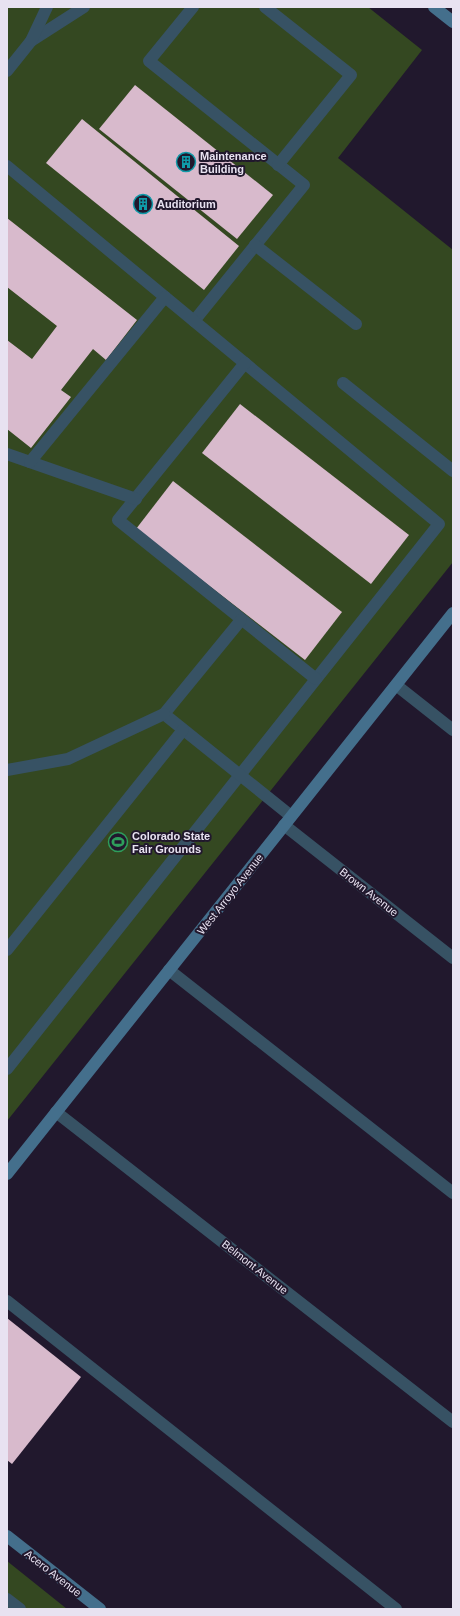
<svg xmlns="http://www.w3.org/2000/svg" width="460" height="1616" font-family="Helvetica,sans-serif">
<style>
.green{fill:#344821}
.building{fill:#d8bacc}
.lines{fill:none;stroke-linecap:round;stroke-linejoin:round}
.lane{stroke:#375264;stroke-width:12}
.street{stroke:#375264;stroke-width:12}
.secondary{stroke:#446f8c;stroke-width:12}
.labels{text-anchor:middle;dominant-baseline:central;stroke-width:4;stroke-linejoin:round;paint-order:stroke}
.poi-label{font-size:11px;font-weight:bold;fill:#e8e2f1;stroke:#21182d;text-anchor:start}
.street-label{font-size:11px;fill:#e8e2f1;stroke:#21182d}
</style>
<rect width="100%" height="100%" fill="#21182d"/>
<g class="green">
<path d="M7 7H368L422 50 338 158 453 250V562L7 1121Z"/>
<path d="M7 1561 67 1609H7Z"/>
</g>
<g class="building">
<path d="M135 85 273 195 237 239 99 129Z"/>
<path d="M82 119 239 246 204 290 46 163Z"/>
<path d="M7 218 137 320 106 360 93 349 61 390 71 397 31 448 7 429V340L32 359 57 326 7 287Z"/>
<path d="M240 404 409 535 371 584 202 453Z"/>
<path d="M173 481 342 612 305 660 136 529Z"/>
<path d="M7 1318 81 1377 12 1464 7 1460Z"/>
</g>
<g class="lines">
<g class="lane">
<path d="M193 7 149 61 304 185 194 321"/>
<path d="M265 7 351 75 278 165"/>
<path d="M31 41 84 7"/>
<path d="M7 71 31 41 47 7"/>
<path d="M7 166 439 524 7 1069"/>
<path d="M255 245 356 324"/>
<path d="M245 363 118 520 316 679"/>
<path d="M343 383 453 471"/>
<path d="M7 454 136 499"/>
<path d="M30 462 165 297"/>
<path d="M241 620 164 714 291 816"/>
<path d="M396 685 453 730"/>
<path d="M7 770 68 759 164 714"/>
<path d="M7 950 183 730"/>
<path d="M169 970 453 1193"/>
<path d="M7 1301 396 1609"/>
<path d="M7 1599 20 1609"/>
</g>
<g class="street">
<path d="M284 825 453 958"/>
<path d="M56 1112 453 1422"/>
</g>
<g class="secondary">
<path d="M434 7 453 22"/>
<path d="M7 1174 453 613"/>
<path d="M7 1536 100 1609"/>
</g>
</g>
<defs>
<g id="building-ring" transform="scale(1)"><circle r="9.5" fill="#21182d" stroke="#0f9aa8" stroke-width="1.5"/><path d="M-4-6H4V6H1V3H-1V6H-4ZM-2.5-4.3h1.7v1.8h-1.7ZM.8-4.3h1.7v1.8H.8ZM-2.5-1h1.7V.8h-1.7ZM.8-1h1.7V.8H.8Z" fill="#0f9aa8"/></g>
<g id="stadium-ring" transform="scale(1)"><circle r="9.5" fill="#21182d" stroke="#2e9e5b" stroke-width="1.5"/><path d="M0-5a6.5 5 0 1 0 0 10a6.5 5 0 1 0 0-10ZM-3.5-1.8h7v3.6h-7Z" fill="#2e9e5b"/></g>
</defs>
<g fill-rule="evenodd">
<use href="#building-ring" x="186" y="162"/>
<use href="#building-ring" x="143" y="204"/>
<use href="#stadium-ring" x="118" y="842"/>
</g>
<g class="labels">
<g class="poi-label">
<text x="200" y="156">Maintenance<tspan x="200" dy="13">Building</tspan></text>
<text x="157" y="204">Auditorium</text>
<text x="132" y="836">Colorado State<tspan x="132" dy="13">Fair Grounds</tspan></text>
</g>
<g class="street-label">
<text transform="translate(369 892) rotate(38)">Brown Avenue</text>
<text transform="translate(230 894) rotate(-52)">West Arroyo Avenue</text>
<text transform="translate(255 1267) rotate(38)">Belmont Avenue</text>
<text transform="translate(53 1573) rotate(38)">Acero Avenue</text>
</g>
</g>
<rect width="460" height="1616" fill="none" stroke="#e8e2f1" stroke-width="16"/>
</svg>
